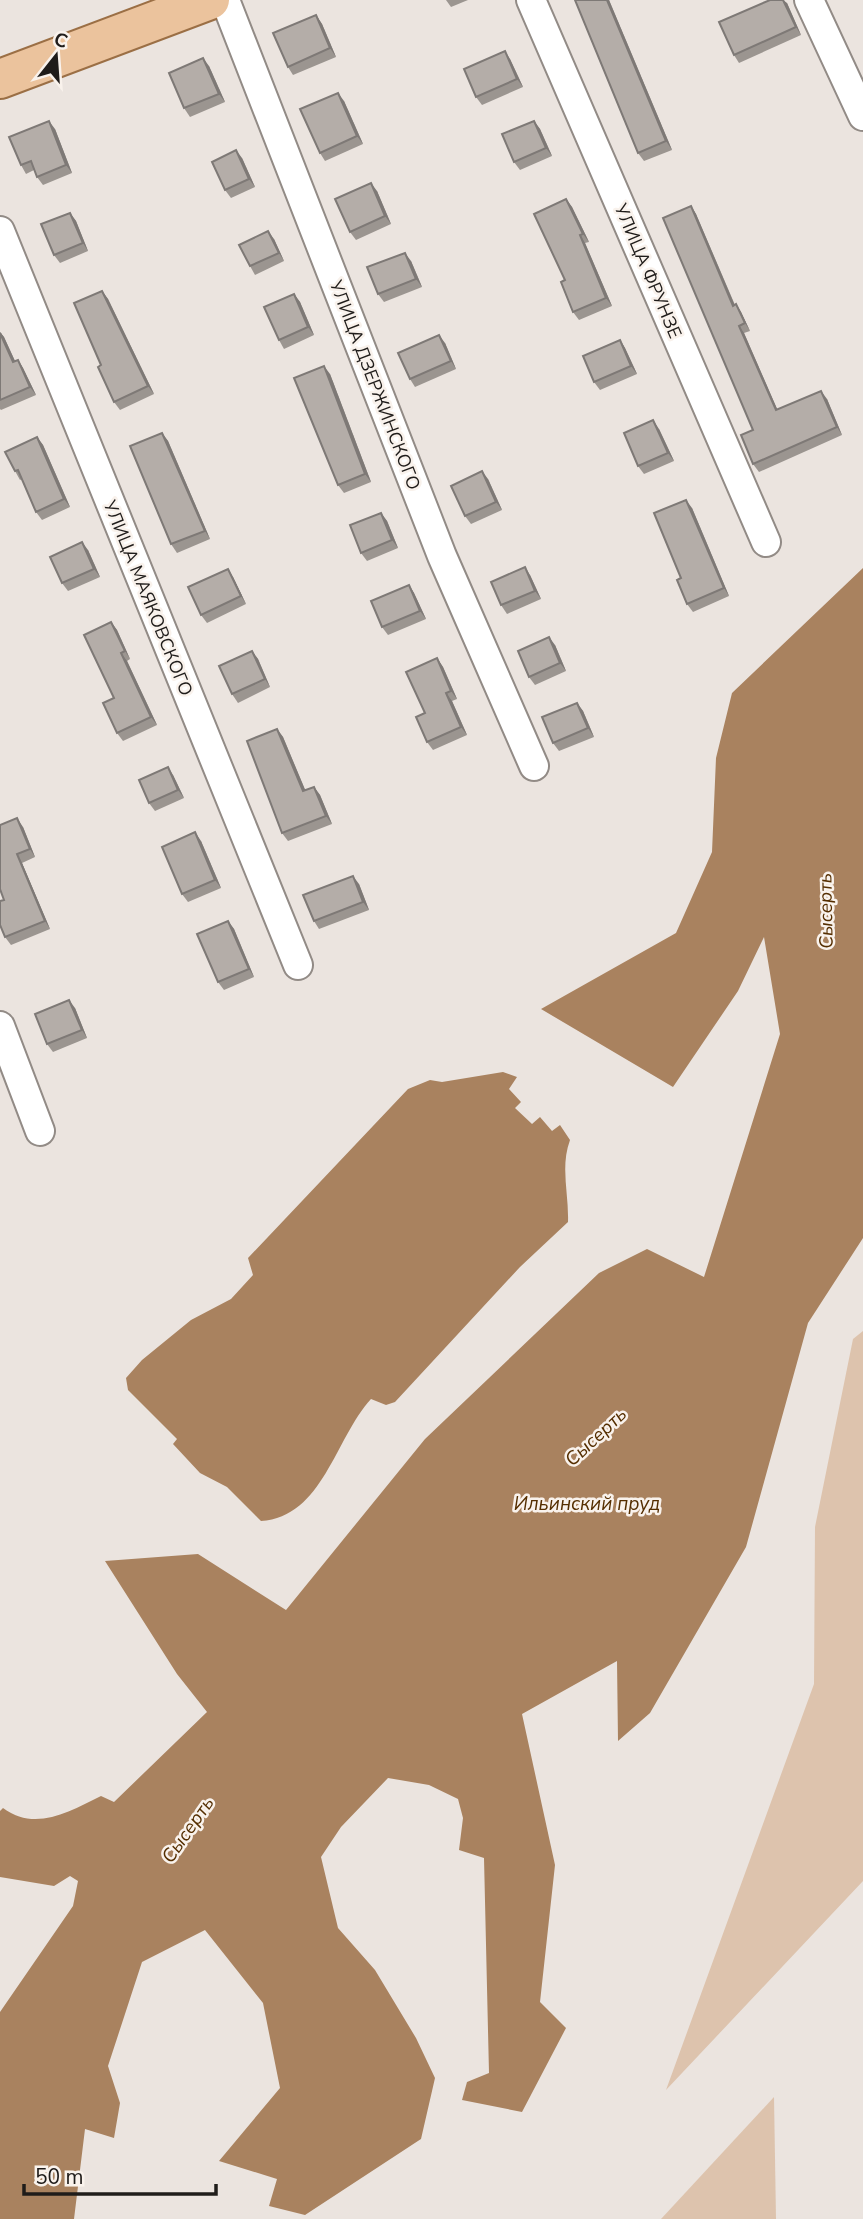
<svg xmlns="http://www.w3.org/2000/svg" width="863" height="2219" font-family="'Nunito Sans',sans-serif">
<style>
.green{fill:#ddc3ad}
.water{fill:#a9825f}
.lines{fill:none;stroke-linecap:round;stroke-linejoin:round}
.street-casing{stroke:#928b86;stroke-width:32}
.primary-casing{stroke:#9b6f45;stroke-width:42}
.street{stroke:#fff;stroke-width:28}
.primary{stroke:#ebc39d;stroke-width:38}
.wall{fill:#9b9590}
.shaded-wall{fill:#7e7976}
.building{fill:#b4ada8;stroke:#7e7976;stroke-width:2}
.labels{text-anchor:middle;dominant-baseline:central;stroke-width:5;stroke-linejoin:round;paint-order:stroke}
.street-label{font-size:18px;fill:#1f1c1a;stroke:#f9f2ec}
.water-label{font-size:19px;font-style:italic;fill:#552e00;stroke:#f9f2ec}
</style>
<rect width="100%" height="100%" fill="#ebe4df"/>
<g class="green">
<path d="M863 1331V1881L666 2090 814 1684 815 1527 853 1339Z"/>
<path d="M774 2097 776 2219H661Z"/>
</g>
<g class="water">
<path d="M863 568V1238L808 1323 746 1547 650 1713 618 1741 617 1661 522 1714 555 1865 540 2002 566 2028 522 2112 462 2100 467 2082 489 2073 484 1858 459 1850 463 1818 458 1799 429 1785 388 1778 341 1827 321 1857 338 1928 375 1970 416 2038 435 2078 421 2139 305 2215 269 2206 277 2179 219 2161 280 2088 263 2003 205 1930 142 1962 108 2066 120 2103 114 2138 85 2129 74 2219H0V2012L73 1906 78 1881 70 1876 54 1886 0 1877V1811L3 1808C35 1832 69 1812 101 1796L114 1802 207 1712 177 1674 105 1561 198 1554 286 1610 425 1439 599 1273 647 1249 704 1277 780 1034 764 937 738 991 673 1087 541 1009 676 933 712 852 716 758 732 693Z"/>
<path d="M503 1072 517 1077 509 1089 521 1102 515 1108 532 1124 540 1117 552 1131 560 1125 570 1140C560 1167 569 1194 568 1222L520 1267 395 1402 386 1405 371 1399C335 1438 323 1517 261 1521L227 1487 200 1473 173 1444 177 1439 128 1390 126 1378 142 1360 191 1320 231 1299 253 1275 248 1258 408 1089 430 1080 442 1082Z"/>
</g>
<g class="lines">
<g class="street-casing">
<g id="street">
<path d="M225 0 442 556 534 766"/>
<path d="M531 0 766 542"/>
<path d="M809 0 863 116"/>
<path d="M0 231 298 965"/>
<path d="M0 1026 40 1131"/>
</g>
</g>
<g class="primary-casing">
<path id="primary" d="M0 79 210 0"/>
</g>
<use href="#street" class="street"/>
<use href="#primary" class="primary"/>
</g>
<g class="wall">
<path d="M446 0H468L451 7Z"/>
<path d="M575 0H609L672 150 644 161 638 153Z"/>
<path d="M787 3 801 35 739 63 734 55Z"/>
<path d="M316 15 322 24 336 57 293 75 288 67Z"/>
<path d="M510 59 523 87 482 105 476 97Z"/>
<path d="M209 66 225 102 190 117 184 108Z"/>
<path d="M344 101 363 144 325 161 320 153Z"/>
<path d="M534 121 540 129 552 156 520 170 514 162Z"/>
<path d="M55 129 72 173 43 185 37 177 34 170 26 174 21 165Z"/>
<path d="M242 158 255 187 231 198 225 190Z"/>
<path d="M377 191 391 224 356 240 350 232Z"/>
<path d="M566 199 572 207 589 242 585 243 612 306 579 320 573 312 565 280Z"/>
<path d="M691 206 696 214 735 305 736 304 741 312 750 331 744 333 777 409 827 399 842 435 759 472 753 464V430Z"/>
<path d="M70 213 76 221 88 251 60 263 54 255Z"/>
<path d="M274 239 284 261 255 275 250 266Z"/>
<path d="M411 261 422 287 384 302 378 294Z"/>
<path d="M102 291 108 299 154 394 120 410 114 402 101 365Z"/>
<path d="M294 294 300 302 314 335 284 349 279 340Z"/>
<path d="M0 332 4 337 15 361 18 360 23 368 36 395 1 410 0 409Z"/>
<path d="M620 340 625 348 637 374 600 390 594 382Z"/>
<path d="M445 343 456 369 415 387 410 379Z"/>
<path d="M330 374 371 482 344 493 338 485Z"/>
<path d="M659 429 674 461 644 474 638 466Z"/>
<path d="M162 433 168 441 210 539 177 553 171 544Z"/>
<path d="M37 437 43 445 70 507 42 520 36 512 22 479 20 480 15 471Z"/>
<path d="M488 479 502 510 471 524 465 516Z"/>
<path d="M692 508 729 596 693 612 687 604 681 578Z"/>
<path d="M381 513 387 521 398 548 367 561 361 553Z"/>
<path d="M88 550 100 577 68 591 62 583Z"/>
<path d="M530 575 541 599 507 614 501 605Z"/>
<path d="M233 577 246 604 207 623 201 615Z"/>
<path d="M409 585 414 593 426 619 388 635 382 627Z"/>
<path d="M111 622 117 630 130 659 127 661 157 725 123 741 117 733 114 698Z"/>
<path d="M555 645 566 671 535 685 529 677Z"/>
<path d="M252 651 258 659 270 687 238 703 232 694Z"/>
<path d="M437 658 443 667 457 699 452 701 467 735 433 750 427 742Z"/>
<path d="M577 703 583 711 594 737 559 751 553 743Z"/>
<path d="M277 729 283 737 305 790 314 787 320 795 332 824 288 841 282 833Z"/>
<path d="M173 775 184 798 155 811 149 803Z"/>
<path d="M23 827 35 857 22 863 50 929 11 945 5 937 4 900Z"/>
<path d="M201 841 221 888 188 902 182 894Z"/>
<path d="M359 884 369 910 319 929 314 921Z"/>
<path d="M228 921 234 929 254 977 224 990 218 982Z"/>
<path d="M75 1008 87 1038 53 1052 47 1044Z"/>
</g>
<g class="shaded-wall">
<path d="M607 0H609L672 150 666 141Z"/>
<path d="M783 0 787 3 801 35 796 27Z"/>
<path d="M316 15 322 24 336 57 330 48Z"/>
<path d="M505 51 510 59 523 87 517 79Z"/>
<path d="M203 58 209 66 225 102 219 94Z"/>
<path d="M338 93 344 101 363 144 357 136Z"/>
<path d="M49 121 55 129 72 173 66 165Z"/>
<path d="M534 121 540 129 552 156 546 148Z"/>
<path d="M236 150 242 158 255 187 249 179Z"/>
<path d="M371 183 377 191 391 224 385 216Z"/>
<path d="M566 199 572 207 589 242 583 234Z"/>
<path d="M691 206 696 214 738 313 733 306Z"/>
<path d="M70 213 76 221 88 251 83 243Z"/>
<path d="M268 231 274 239 284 261 279 253Z"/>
<path d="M580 235 585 243 612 306 606 298Z"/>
<path d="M405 253 411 261 422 287 416 279Z"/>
<path d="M102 291 108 299 154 394 148 386Z"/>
<path d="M294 294 300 302 314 335 308 327Z"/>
<path d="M736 304 741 312 750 331 745 323Z"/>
<path d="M739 326 744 333 781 418 776 410Z"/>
<path d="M0 332 4 337 19 370 13 362Z"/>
<path d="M439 335 445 343 456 369 451 361Z"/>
<path d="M620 340 625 348 637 374 631 366Z"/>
<path d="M18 360 23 368 36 395 30 387Z"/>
<path d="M324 366 330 374 371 482 365 474Z"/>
<path d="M821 391 827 399 842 435 837 427Z"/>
<path d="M653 420 659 429 674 461 668 453Z"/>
<path d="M162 433 168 441 210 539 205 531Z"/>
<path d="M37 437 43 445 70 507 64 499Z"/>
<path d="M482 471 488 479 502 510 496 502Z"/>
<path d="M686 500 692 508 729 596 724 588Z"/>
<path d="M381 513 387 521 398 548 392 540Z"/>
<path d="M82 542 88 550 100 577 94 569Z"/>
<path d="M525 567 530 575 541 599 535 591Z"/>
<path d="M228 569 233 577 246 604 241 596Z"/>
<path d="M409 585 414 593 426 619 420 611Z"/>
<path d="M111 622 117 630 130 659 125 651Z"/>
<path d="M549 637 555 645 566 671 560 663Z"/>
<path d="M252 651 258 659 270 687 265 679Z"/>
<path d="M121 653 127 661 157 725 151 717Z"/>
<path d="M437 658 443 667 457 699 451 691Z"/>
<path d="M446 693 452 701 467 735 461 727Z"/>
<path d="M577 703 583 711 594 737 588 728Z"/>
<path d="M277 729 283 737 309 799 303 791Z"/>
<path d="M168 767 173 775 184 798 178 790Z"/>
<path d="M314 787 320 795 332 824 326 816Z"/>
<path d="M17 818 23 827 35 857 30 849Z"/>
<path d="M195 832 201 841 221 888 215 880Z"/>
<path d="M17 854 22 863 50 929 45 921Z"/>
<path d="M353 876 359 884 369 910 363 902Z"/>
<path d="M228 921 234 929 254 977 249 969Z"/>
<path d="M69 1000 75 1008 87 1038 82 1030Z"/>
</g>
<g class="building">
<path d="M575 0H607L666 141 638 153Z"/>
<path d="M770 0H783L796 27 734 55 719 22Z"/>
<path d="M316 15 330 48 288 67 273 33Z"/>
<path d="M505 51 517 79 476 97 464 69Z"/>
<path d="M203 58 219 94 184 108 169 73Z"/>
<path d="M338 93 357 136 320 153 300 109Z"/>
<path d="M49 121 66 165 37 177 31 161 21 165 9 137Z"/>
<path d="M534 121 546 148 514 162 502 134Z"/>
<path d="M236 150 249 179 225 190 212 162Z"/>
<path d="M371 183 385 216 350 232 335 199Z"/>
<path d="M566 199 583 234 580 235 606 298 573 312 561 282 565 280 534 214Z"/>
<path d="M691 206 733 306 736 304 745 323 739 326 776 410 821 391 837 427 753 464 741 435 753 430 663 218Z"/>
<path d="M70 213 83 243 54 255 41 224Z"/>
<path d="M268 231 279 253 250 266 239 245Z"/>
<path d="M405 253 416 279 378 294 367 267Z"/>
<path d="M102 291 148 386 114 402 98 367 101 365 74 303Z"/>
<path d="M294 294 308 327 279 340 264 307Z"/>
<path d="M0 333 13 362 18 360 30 387 0 400Z"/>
<path d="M439 335 451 361 410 379 398 353Z"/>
<path d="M620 340 631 366 594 382 583 356Z"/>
<path d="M324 366 365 474 338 485 294 378Z"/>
<path d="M653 420 668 453 638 466 624 433Z"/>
<path d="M162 433 205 531 171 544 130 446Z"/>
<path d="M37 437 64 499 36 512 18 470 15 471 5 452Z"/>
<path d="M482 471 496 502 465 516 451 486Z"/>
<path d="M686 500 724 588 687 604 677 580 681 578 654 513Z"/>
<path d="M381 513 392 540 361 553 350 525Z"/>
<path d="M82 542 94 569 62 583 50 557Z"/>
<path d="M525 567 535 591 501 605 491 582Z"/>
<path d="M228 569 241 596 201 615 188 587Z"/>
<path d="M409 585 420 611 382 627 371 601Z"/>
<path d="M111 622 125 651 121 653 151 717 117 733 103 703 114 698 84 635Z"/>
<path d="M549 637 560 663 529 677 518 651Z"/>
<path d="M252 651 265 679 232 694 219 666Z"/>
<path d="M437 658 451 691 446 693 461 727 427 742 416 717 425 713 406 672Z"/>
<path d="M577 703 588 728 553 743 542 717Z"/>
<path d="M277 729 303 791 314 787 326 816 282 833 247 741Z"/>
<path d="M168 767 178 790 149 803 139 780Z"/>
<path d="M17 818 30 849 17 854 45 921 5 937 0 925V901L4 900 0 889V825Z"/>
<path d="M195 832 215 880 182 894 162 847Z"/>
<path d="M353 876 363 902 314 921 303 895Z"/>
<path d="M228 921 249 969 218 982 197 934Z"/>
<path d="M69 1000 82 1030 47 1044 35 1014Z"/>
</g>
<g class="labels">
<g class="street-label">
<text transform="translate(648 271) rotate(67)">УЛИЦА ФРУНЗЕ</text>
<text transform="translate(375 385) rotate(69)">УЛИЦА ДЗЕРЖИНСКОГО</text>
<text transform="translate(148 598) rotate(68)">УЛИЦА МАЯКОВСКОГО</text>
</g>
<g class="water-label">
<text transform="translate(826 911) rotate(-91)">Сысерть</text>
<text transform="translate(596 1437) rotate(-43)">Сысерть</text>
<text x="587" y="1504">Ильинский пруд</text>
<text transform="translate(188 1830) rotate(-55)">Сысерть</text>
</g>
</g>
<g transform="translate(56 56) rotate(17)" stroke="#f9f2ec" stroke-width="5" paint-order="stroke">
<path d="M0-5L12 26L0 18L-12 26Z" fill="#1f1c1a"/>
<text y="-10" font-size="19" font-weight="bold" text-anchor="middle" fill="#1f1c1a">С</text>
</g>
<path d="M24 2184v10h192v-10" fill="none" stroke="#1f1c1a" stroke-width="3.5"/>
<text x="35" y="2184" font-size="21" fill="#1f1c1a" stroke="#f9f2ec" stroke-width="5" paint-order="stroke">50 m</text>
</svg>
